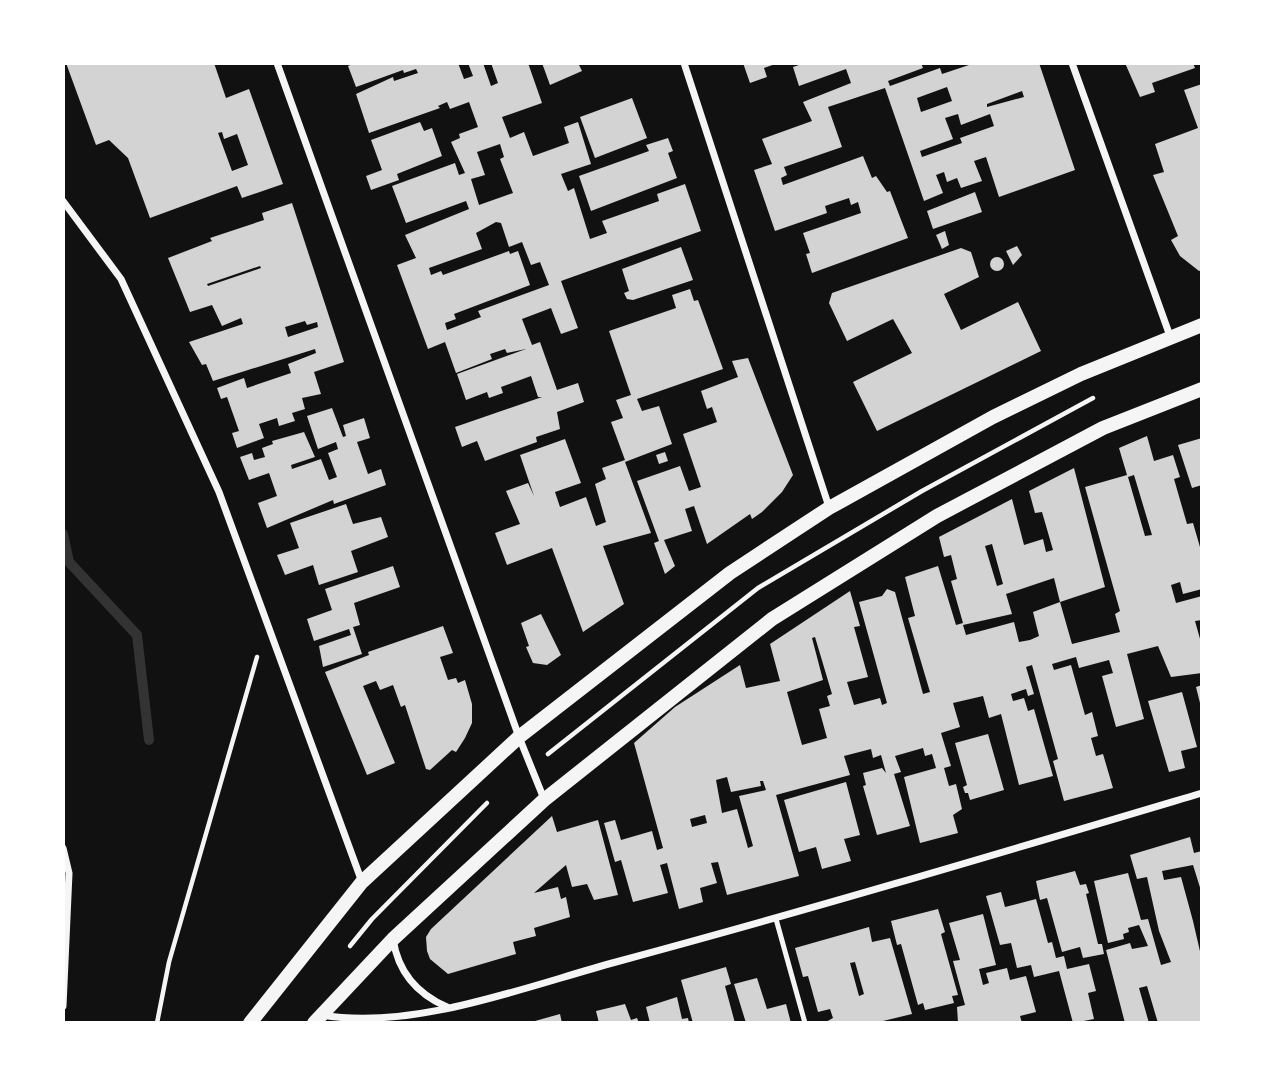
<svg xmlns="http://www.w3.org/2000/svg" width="1265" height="1086" font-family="Raleway,sans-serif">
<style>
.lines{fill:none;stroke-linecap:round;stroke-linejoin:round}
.stream{stroke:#333;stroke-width:10}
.building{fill:#d3d3d3;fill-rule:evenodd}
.path{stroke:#f5f5f5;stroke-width:4.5}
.service{stroke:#f5f5f5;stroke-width:5}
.minor{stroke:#f5f5f5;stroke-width:7}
.secondary{stroke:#f5f5f5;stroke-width:14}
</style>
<rect width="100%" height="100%" fill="#111"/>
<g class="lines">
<path class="stream" d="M63 534 69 562 137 635 149 740"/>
</g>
<g class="building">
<path d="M66 63H214L226 98 249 89 283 184 242 198 237 186 150 218 128 158 109 140 96 145ZM222 132 224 139 237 134 248 165 232 171 218 133Z"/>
<path d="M355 63H458L464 79 473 76 468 63H483L491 86 498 83 491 63H528L542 103 502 117 510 138 524 132 533 156 569 143 564 127 578 122 591 164 561 174 568 191 574 188 590 239 607 233 602 221 659 201 657 194 685 184 701 231 561 281 578 328 561 334 551 308 522 319 532 345 540 342 557 390 578 383 584 402 557 412 560 429 536 437 537 442 485 461 477 441 462 447 455 427 542 397H538L531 376 501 387 503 393 489 398 487 392 466 400 457 374 526 349 507 353 505 349 490 354 492 359 456 373 445 342 428 349 397 265 416 258 405 235 469 209 466 201 406 223 392 186 455 163 459 175 465 173 451 142 460 138 459 134 478 127 469 102 450 109 447 102 438 106 440 108 369 133 356 94 393 77 394 81 418 73 416 69 404 73 403 70 356 87 348 66ZM500 144 504 157 500 159 513 193 479 205 471 179 485 175 477 152ZM496 222 501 223 509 247 522 242 531 265 540 262 549 285 478 311 481 317 447 330 445 323 456 319 454 314 530 285 518 251 510 254 509 251 443 275 441 271 431 275 429 268 482 249 476 233Z"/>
<path d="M542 63H578L582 71 550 85Z"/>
<path d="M743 63H778L764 68 767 77 750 83Z"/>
<path d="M805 63H921L923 68 888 81 890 86 940 68 942 74 975 63H1039L1075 170 999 197 986 157 974 161 982 181 961 188 957 178 947 182 944 172 936 175 943 193 924 201 885 88 828 107 842 147 784 167 787 175 781 178 783 185 863 156 872 178 876 176 887 192 890 191 908 238 812 273 806 254 810 253 803 233 861 213 858 202 851 205 849 198 825 206 827 213 775 231 754 170 772 164 762 139 812 121 803 102 851 83 846 69 799 86 793 67ZM947 87 952 101 921 112 917 98ZM1022 91 1024 97 987 107V104ZM958 114 961 125 990 114 994 126 960 138 962 143 922 157 920 151 953 139 945 118Z"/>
<path d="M1125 63H1193L1195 68 1152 83 1155 92 1140 97Z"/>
<path d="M1202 84V270L1199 271 1180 256 1171 240 1178 236 1153 175 1164 172 1155 144 1198 128 1184 90Z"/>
<path d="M632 98 647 138 595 158 580 117Z"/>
<path d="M420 122 424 131 432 128 442 156 397 174 399 180 371 190 366 176 382 170 371 140Z"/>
<path d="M668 138 673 151 668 153 677 178 591 211 579 176 649 151 646 145Z"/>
<path d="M975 192 982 212 933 229 927 211Z"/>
<path d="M292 203 344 362 314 372 321 394 302 398 305 409 292 413 295 421 279 426 277 418 259 424 264 438 237 448 232 433 239 431 227 397 221 399 217 388 244 378 247 388 291 373 288 364 316 353 315 349 213 381 206 364 202 365 189 342 243 324 241 318 222 326 212 305 190 312 168 258 212 241 210 238 264 220 262 213ZM260 266 261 268 208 286 207 284ZM305 321 307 325 317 322 318 327 288 337 285 327Z"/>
<path d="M945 231 949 245 942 249 936 235Z"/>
<path d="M1017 246 1022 255 1013 265 1006 251Z"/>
<path d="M681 247 693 280 633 300 627 299 624 293 629 291 622 269Z"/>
<path d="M961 248 971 252 979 277 944 294 961 330 1018 302 1041 351 877 431 853 382 912 353 893 319 847 341 829 303 832 293Z"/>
<circle cx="997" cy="264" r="7"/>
<path d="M690 289 694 301 698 300 723 369 637 399 642 411 659 406 672 444 625 462 651 533 603 546 624 604 583 632 552 548 507 565 495 533 520 524 506 491 528 483 534 496 520 455 565 439 581 483 555 492 560 507 586 497 596 526 606 522 595 484 606 479 602 468 625 460 611 422 623 418 616 400 631 395 609 331 676 308 672 295Z"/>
<path d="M748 358 793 475 782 492 762 512 752 519 750 514 707 544 694 506 685 509 692 531 664 540 675 566 665 574 654 543 659 541 637 481 680 466 689 491 701 487 683 434 717 422 712 407 707 409 701 391 738 377 732 361Z"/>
<path d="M332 408 343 437 346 436 343 425 364 418 370 438 357 442 368 474 381 469 386 485 334 504 333 500 267 528 258 503 277 496 269 473 249 480 240 457 252 453 254 460 265 457 262 448 273 444 272 441 304 432 315 457 291 465 292 469 321 459 329 480 337 477 328 453 338 449 336 442 318 449 307 416Z"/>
<path d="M1147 436 1154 461 1173 455 1180 477 1174 479 1187 524 1193 523 1202 554V589L1183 594 1180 582 1171 585 1176 603 1202 596V620L1195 621 1202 646V673L1171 677 1158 646 1127 654 1144 719 1116 727 1102 676 1113 673 1109 660 1079 668 1076 657 1052 664 1054 670 1071 665 1085 715 1092 712 1098 736 1091 738 1096 756 1103 754 1113 788 1064 801 1053 761 1058 759 1032 665 1026 667 1034 694 1028 696 1026 689 1011 694 1013 701 1024 698 1028 711 1034 709 1053 776 1019 785 1001 714 989 718 983 696 953 703 960 727 941 733 951 766 944 768 949 786 956 784 962 809 953 815 958 833 920 843 904 777 936 768 932 754 925 756 923 748 895 756 901 772 894 774 910 826 877 835 863 786 866 785 863 773 882 768 886 773 881 755 873 758 871 749 844 756 850 775 776 795 799 876 727 895 718 862 711 863 717 883 700 888 703 902 679 909 667 863 660 865 668 893 633 902 621 860 615 862 604 823 615 820 621 840 652 831 657 850 663 848 634 743 675 707 740 665 746 688 780 681 770 644 850 591 860 626 854 627 868 677 847 682 854 705 880 698 882 705 887 703 859 602 882 596 887 589 895 592 923 694 930 692 908 618 915 616 905 577 938 566 956 625 963 623 951 581 957 579 951 555 944 557 939 537 1012 499 1024 545 1043 539 1046 552 1053 550 1042 512 1035 513 1029 491 1074 468 1105 587 1060 602 1054 578 1006 594 1012 614 963 625 966 635 1014 622 1019 642 1030 640 1039 636 1033 612 1060 602 1072 644 1120 632 1115 614 1120 611 1085 487 1127 475 1119 448ZM1134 475 1152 535 1145 536 1128 477ZM992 544 1003 584 997 586 985 546ZM815 637 832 694 827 696 830 706 819 709 827 738 802 745 787 692 823 680 812 638ZM727 777 731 792 761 786 760 781H763L766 790 739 796 753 846 748 848 737 809 722 813 716 780ZM705 815 707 823 692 827 690 819Z"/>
<path d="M1202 438V485L1192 488 1178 445Z"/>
<path d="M665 452 668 461 659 464 656 455Z"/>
<path d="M346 504 353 524 381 517 388 537 351 551 358 572 319 585 313 565 285 575 277 555 299 548 290 523Z"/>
<path d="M393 566 400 587 354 603 360 625 353 627 362 654 323 667 319 646 351 635 349 629 314 641 307 619 332 610 325 589Z"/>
<path d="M541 614 561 655 547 665 533 663 526 647 529 646 521 623Z"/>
<path d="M443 626 453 653 440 657 448 680 456 678 458 683 465 680 472 704V723L465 738 456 752 452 750 430 770 426 769 405 705 401 707 393 685 380 690 376 681 363 686 395 763 367 775 325 672 369 655 368 652Z"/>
<path d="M1202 685V707H1201L1196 687Z"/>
<path d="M1182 692 1197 747 1181 751 1185 768 1169 772 1148 701Z"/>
<path d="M988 734 1004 790 970 800 968 793H965L963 787 967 785 955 743Z"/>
<path d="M846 782 860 835 844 839 851 861 822 869 816 847 799 852 784 800Z"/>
<path d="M552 816 557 832 598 820 618 895 594 900 587 884 572 887 566 865 534 893 558 887 561 899 566 897 570 917 534 928 536 936 513 942 516 954 448 974 430 959 427 951 426 937 431 929Z"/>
<path d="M1190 837 1194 853 1202 851V894L1193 865 1162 871 1164 880 1181 877 1193 921 1202 960V1023H1158L1147 986 1139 988 1149 1023H1125L1106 950 1130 943 1132 949 1148 946 1139 925 1128 928 1129 932 1123 934 1124 939 1108 943 1094 881 1128 873 1141 920 1148 919 1161 965 1171 962 1159 931 1147 877 1137 879 1130 855Z"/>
<path d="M1075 871 1080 885 1086 884 1089 893 1086 894 1098 944H1102L1104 954 1083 958 1080 947 1062 952 1047 898 1040 900 1036 881Z"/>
<path d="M1001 892 1005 907 1036 899 1048 943 1052 942 1056 958 1064 956 1067 969 1089 964 1096 991 1088 993 1094 1019 1073 1023 1059 971 1034 977 1031 965 1017 968 1011 943 1000 945 986 896Z"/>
<path d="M938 909 945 932 941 934 958 995 952 996 954 1003 925 1010 923 1003 918 1005 901 944 897 945 891 921Z"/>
<path d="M983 914 996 965 979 969 983 985 989 983 986 973 1007 968 1010 980 1026 976 1036 1012 1020 1016 1022 1023H958L957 1007 965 1005 953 961 960 960 949 923Z"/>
<path d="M869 927 872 942 890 938 912 1014 883 1021 884 1023H824L833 1018 830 1009 818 1012 808 976 803 977 795 948ZM855 962 864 994 859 996 850 963Z"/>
<path d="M726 967 731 984 725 986 735 1023H693L681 980Z"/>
<path d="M757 978 767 1009 786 1004 791 1023H746L734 984Z"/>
<path d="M677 997 682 1019 688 1018 689 1023H650L646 1007Z"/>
<path d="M625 1004 631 1020 637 1018 639 1023H599L596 1011Z"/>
<path d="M560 1014 562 1023H536L535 1021Z"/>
</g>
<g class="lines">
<g class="path">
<path d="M548 754 758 588 922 491 1093 398"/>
<path d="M350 946 372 919 487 803"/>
<path d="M157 1023 169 962 257 657"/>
</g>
<path class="service" d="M776 919 805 1023"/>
<g class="minor">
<path d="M277 63 519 737 544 799"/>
<path d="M684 63 829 507"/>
<path d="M1072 63 1170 336"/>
<path d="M63 201 121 279 219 492 362 882"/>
<path d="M63 848 69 873 63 1006"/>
<path d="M393 939C398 972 417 994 447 1007"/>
<path d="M322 1015C413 1031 527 986 616 962 813 909 1007 851 1202 793"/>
</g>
<g class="secondary">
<path d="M250 1023 362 882 519 737 730 573 829 508 993 417 1081 374 1202 325"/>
<path d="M314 1023 393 939 544 800 772 619 937 516 1103 428 1202 389"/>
</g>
</g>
<rect width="1265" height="1086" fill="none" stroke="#ffffff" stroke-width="130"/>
</svg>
